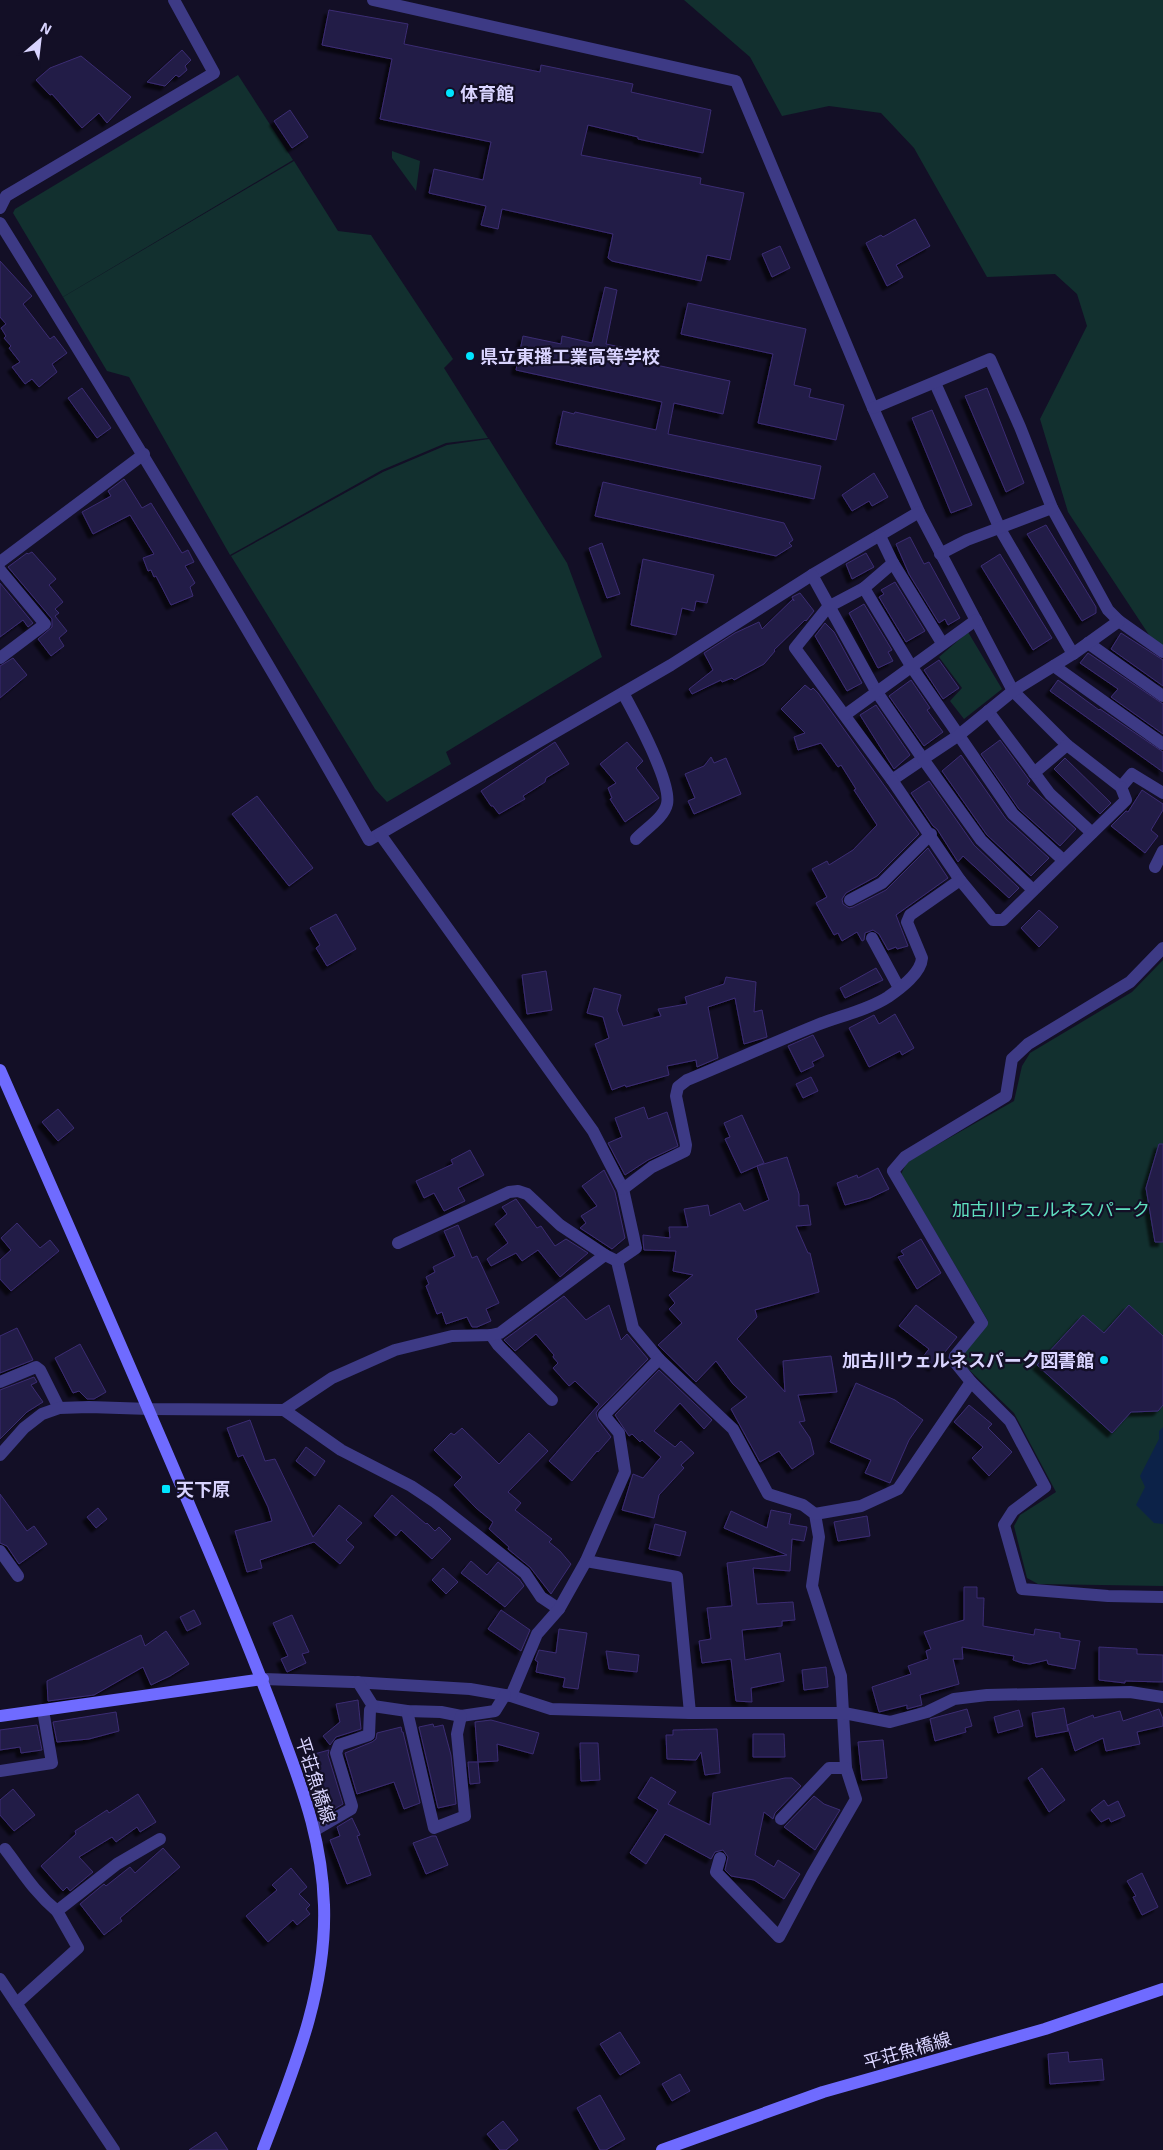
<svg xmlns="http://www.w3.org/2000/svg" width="1163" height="2150" font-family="'Exo 2','Noto Sans JP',sans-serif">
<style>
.green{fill:#12302f}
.water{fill:#0c2248}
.building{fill:#241b47;stroke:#3b2d73;filter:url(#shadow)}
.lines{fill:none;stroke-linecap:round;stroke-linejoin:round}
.street{stroke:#3d3a85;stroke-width:12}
.secondary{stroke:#6f6bff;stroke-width:12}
.poi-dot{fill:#00e5ff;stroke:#130f26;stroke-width:2}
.labels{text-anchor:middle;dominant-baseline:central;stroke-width:4.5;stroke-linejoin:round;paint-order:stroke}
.poi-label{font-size:18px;font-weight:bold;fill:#d9d4ff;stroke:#130f26;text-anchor:start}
.park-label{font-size:18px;fill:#5fe0c0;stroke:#130f26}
.street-label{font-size:18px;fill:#d9d4ff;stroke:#130f26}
</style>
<defs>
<filter id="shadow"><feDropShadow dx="-4.5" dy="4.5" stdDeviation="1" flood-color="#0009"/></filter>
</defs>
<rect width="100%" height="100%" fill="#130f26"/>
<g class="green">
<path d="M684 0H1163V647L1155 644 1068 512 1040 419 1087 326 1077 294 1055 274 987 277 914 148 881 113 829 106 782 116 750 57Z"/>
<path d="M238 75 293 160 63 297 13 213 15 209Z"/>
<path d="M392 151 420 161 416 191 392 158Z"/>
<path d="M294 161 338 231 371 235 453 359 444 368 488 438 446 443 382 470 230 555 129 377 107 371 63 297Z"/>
<path d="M489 439 567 563 602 657 446 752 451 764 387 802 375 789 231 556 383 472 447 445Z"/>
<path d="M968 632 1002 689 964 719 950 701 962 688 939 657Z"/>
<path d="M1163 960V1586L1038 1584 1027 1578 1014 1526 1020 1515 1056 1492 1014 1413 963 1364 962 1352 988 1321 901 1174 907 1162 1014 1101 1022 1066 1030 1053 1132 992Z"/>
</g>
<path class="water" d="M1163 1427V1524L1154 1523 1136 1505 1145 1487 1140 1476 1159 1439V1431Z"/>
<g class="building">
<path d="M329 10 408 24 404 44 540 72 541 65 619 81 633 84 631 92 711 110 703 153 638 139V137L588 125 581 155 701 178 700 184 744 193 730 260 707 255 701 281 612 261 608 258 613 234 502 209 498 229 481 225 486 206 429 193 434 169 483 180 491 142 380 119 392 59 322 45Z"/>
<path d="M182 50 191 60 185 66 187 70 179 77 176 75 165 86 147 82Z"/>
<path d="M81 56 131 97 107 123 99 113 82 128 52 94 50 95 36 80 50 68Z"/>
<path d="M290 110 308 137 292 148 274 121Z"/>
<path d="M915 219 930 246 896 265 903 277 887 286 866 243 881 235 883 237Z"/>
<path d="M780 246 790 268 772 277 762 254Z"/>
<path d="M0 261 32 296 23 304 50 339 54 336 67 353 52 364 57 372 39 387 32 379 25 384 12 367 20 362 9 348 11 346 4 338 6 336 1 328 6 324 0 317Z"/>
<path d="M605 287 617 290 606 344 635 350 633 360 730 381 723 414 674 403 668 434 821 466 814 499 556 444 563 411 574 414 575 412 656 430 662 402 516 370 523 336 561 344 562 336 592 343Z"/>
<path d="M688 303 806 329 794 385 811 389 809 397 844 405 836 440 758 423 773 354 681 334Z"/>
<path d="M82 388 111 428 97 438 68 398Z"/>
<path d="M987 388 1024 483 1006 492 965 396Z"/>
<path d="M932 410 972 505 951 513 912 418Z"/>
<path d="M874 473 888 497 872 506 869 501 852 511 842 495Z"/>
<path d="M124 479 142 508 151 503 182 553 188 550 194 562 185 566 195 583 190 587 193 596 171 605 156 576 154 577 151 570 148 571 143 558 154 554 130 515 93 534 82 512 111 496 108 491Z"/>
<path d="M603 482 784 523 793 540 789 543 792 546 776 556 595 516Z"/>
<path d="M1046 525 1096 607V613L1082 621 1027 534Z"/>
<path d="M910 537 924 564 929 562 960 618 948 625 945 619 939 623 909 574 896 544Z"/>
<path d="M602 543 620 594 607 598 589 548Z"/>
<path d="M32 552 56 579 49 585 63 602 55 609 59 613 55 616 67 631 59 638 64 646 51 656 38 639 52 627V619L8 567 27 553 28 554Z"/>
<path d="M866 553 874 567 852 579 846 564Z"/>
<path d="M1000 554 1052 638 1033 650 981 566Z"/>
<path d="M643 559 714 575 707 603 696 601 694 611 682 608 676 635 631 625Z"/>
<path d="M895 582 925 631 906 642 879 597 884 594 881 590Z"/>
<path d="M0 583 33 623 28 627 23 620 0 637Z"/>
<path d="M800 593 814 611 806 621 805 620 774 650 775 651 764 664 734 680 732 678 722 682 721 680 692 694 689 689 713 670 704 653 735 633 759 622 762 629 793 599 794 601 792 597Z"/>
<path d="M864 604 892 650 888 652 893 661 878 668 849 613Z"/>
<path d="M825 623 834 632 862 683 847 691 815 636Z"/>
<path d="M1121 633 1163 660V686L1111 649Z"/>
<path d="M1088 653 1163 704V734L1111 697 1118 689 1080 663Z"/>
<path d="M13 658 27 675 0 698V666Z"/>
<path d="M939 660 959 688 943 699 924 670Z"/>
<path d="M911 680 930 708 927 710 943 732 924 746 889 696Z"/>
<path d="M1058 680 1099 710 1100 709 1163 752V772L1050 691Z"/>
<path d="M805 685 811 690 813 688 818 693 919 834 877 876 846 893 842 899 843 904 849 908 853 907 886 890 928 848 948 878 896 915 908 946 897 949 896 947 888 950 879 934 873 930 865 933 864 940 862 941 857 932 842 941 838 933 834 935 816 903 827 897 812 869 827 861 829 865 853 850 877 825 854 790 856 789 841 765 838 767 821 743 798 750 794 737 805 733 781 709Z"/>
<path d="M876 705 910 755 894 769 860 715Z"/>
<path d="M1000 740 1030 781 1027 784 1076 829 1060 846 1019 809 981 754Z"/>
<path d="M555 742 569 764 546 778 545 782 523 796 525 799 499 814 493 806H491L481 791Z"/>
<path d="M627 742 643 761 636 768 659 798 625 822 610 799 612 798 608 788 616 783 600 764Z"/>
<path d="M961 755 1006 819 1049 858 1031 876 987 835 942 771Z"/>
<path d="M711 757 714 763 726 758 741 794 694 814 688 801 695 798 685 774 704 766Z"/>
<path d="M1065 758 1111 803 1100 814 1054 769Z"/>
<path d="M929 781 974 845 1019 888 1009 898 963 856 958 862 937 829 933 826 911 793Z"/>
<path d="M1142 790 1163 804V810L1151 830 1158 836 1145 853 1111 826 1126 811 1128 812Z"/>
<path d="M257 796 313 868 289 886 232 814Z"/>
<path d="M1039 910 1058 927 1039 947 1021 928Z"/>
<path d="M336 914 356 949 327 966 316 948 320 945 310 928Z"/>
<path d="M876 968 883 980 845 998 840 988Z"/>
<path d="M546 971 552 1010 527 1014 522 975Z"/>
<path d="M726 977 756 982 754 1012 762 1010 767 1037 744 1044 735 998 708 1007 718 1058 697 1067 696 1060 667 1066 669 1075 626 1087 625 1085 612 1090 595 1044 609 1038 603 1017 587 1013 594 988 621 995 617 1010 623 1026 661 1016 658 1009 687 1004 685 997 724 984Z"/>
<path d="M895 1014 914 1048 902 1055 900 1051 869 1067 849 1028 874 1015 879 1024Z"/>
<path d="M813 1035 824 1056 812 1062 814 1066 801 1072 788 1046Z"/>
<path d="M811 1077 818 1091 803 1098 796 1084Z"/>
<path d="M644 1107 648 1119 667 1112 678 1146 648 1160 625 1175 608 1143 622 1137 615 1118Z"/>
<path d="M58 1109 74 1128 58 1141 42 1122Z"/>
<path d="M742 1115 764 1163 741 1173 725 1139 730 1137 724 1123Z"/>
<path d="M1159 1144H1163V1242H1155L1146 1188Z"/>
<path d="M470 1150 484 1175 458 1188 465 1201 444 1211 434 1193 424 1198 416 1181 453 1164 451 1160Z"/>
<path d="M787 1157 799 1194V1206L808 1205 811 1225 796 1226 808 1253H810L819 1292 755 1310 757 1317 737 1339 785 1392 783 1361 831 1356 837 1392 798 1395 805 1421 799 1422 810 1438 814 1454 792 1469 779 1451 760 1462 731 1409 747 1397 733 1384 716 1361 696 1382 658 1345 682 1323 669 1309 675 1303 669 1295 693 1275 673 1271 676 1251 644 1250 643 1241V1235L670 1238 669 1227H688L684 1209 708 1205 710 1216 740 1203 744 1211 769 1200 757 1166Z"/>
<path d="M878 1168 889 1189 870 1198 845 1205 837 1183 857 1175 858 1178Z"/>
<path d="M604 1170 615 1192 625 1238 612 1249 580 1228 586 1223 581 1216 597 1206 582 1186Z"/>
<path d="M516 1199 537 1228 541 1226 555 1246 566 1239 588 1253 560 1277 538 1250 522 1261 516 1253 491 1266 487 1259 508 1243 495 1224 507 1214 502 1207Z"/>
<path d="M17 1223 40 1248 50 1240 59 1251 11 1291 0 1279V1260L11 1250 1 1238Z"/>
<path d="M458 1225 472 1258 477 1256 499 1303 486 1309 491 1321 477 1327H472L467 1317 446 1324 442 1312 437 1314 426 1286 429 1284 426 1277 435 1272 433 1267 455 1256 444 1231Z"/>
<path d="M921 1239 941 1273 917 1289 898 1257 904 1255 901 1251Z"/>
<path d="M564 1296 586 1320 609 1305 621 1340 627 1334 648 1359 598 1410 596 1413 598 1420 611 1437 598 1452 597 1451 572 1481 549 1461 599 1404 575 1381 569 1386 553 1368 558 1363 553 1357 554 1355 536 1334 515 1351 504 1340Z"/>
<path d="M916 1305 957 1337 933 1367 922 1358 929 1349 899 1326Z"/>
<path d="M1129 1305 1163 1336V1405L1158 1411 1131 1412 1112 1433 1037 1365 1083 1315 1104 1333Z"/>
<path d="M17 1328 33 1360 0 1373V1336Z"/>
<path d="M80 1344 106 1392 94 1399H87L79 1391 73 1393 55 1358Z"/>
<path d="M659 1370 712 1420 704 1429 680 1403 654 1431 675 1447 681 1441 694 1453 681 1465 684 1468 659 1495 654 1518 622 1510 633 1474 643 1478 661 1457 642 1440 640 1442 632 1434 629 1436 615 1415Z"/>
<path d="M34 1377 37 1382 31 1385 43 1402 27 1412 0 1439V1390Z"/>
<path d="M856 1383 895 1400 923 1420 909 1440 890 1483 865 1473 871 1460 830 1442Z"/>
<path d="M969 1405 992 1424 988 1428 1012 1452 989 1476 972 1458 983 1447 954 1422Z"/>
<path d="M250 1420 265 1461 275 1459 313 1537 339 1505 362 1523 346 1540 354 1547 340 1564 314 1542 260 1560 262 1568 247 1572 235 1531 272 1521 268 1507 243 1455 238 1457 227 1428Z"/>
<path d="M462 1428 499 1464 529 1433 548 1451 508 1492 521 1503 515 1510 552 1539 549 1542 560 1551 571 1564 551 1594 530 1567 508 1549 509 1547 489 1529 493 1522 476 1508 454 1485 462 1477 434 1450 451 1433 454 1435Z"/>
<path d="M306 1447 325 1461 315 1476 296 1461Z"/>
<path d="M0 1494 27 1531 34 1526 47 1544 19 1564 7 1546 0 1543Z"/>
<path d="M392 1495 426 1524 427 1523 435 1531 439 1527 451 1539 432 1559 401 1530 396 1536 374 1516Z"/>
<path d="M98 1508 107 1519 96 1528 87 1517Z"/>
<path d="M771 1510 791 1514 789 1524 807 1527 804 1541 792 1539 790 1571 753 1568 757 1604 793 1602 795 1620 782 1621V1626L742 1630 745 1660 780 1653 784 1681 751 1688 752 1702 736 1701 731 1659 702 1663 699 1641 711 1639 707 1608 732 1606 727 1563 787 1555 724 1528 731 1511 767 1528Z"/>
<path d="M867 1516 870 1536 838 1541 834 1522Z"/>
<path d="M655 1524 686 1532 680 1556 649 1549Z"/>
<path d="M471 1561 487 1575 498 1562 519 1579 524 1586 505 1607 461 1573Z"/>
<path d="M443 1568 458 1582 446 1594 432 1580Z"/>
<path d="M964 1587H977V1598H984L983 1626 1034 1635 1035 1629 1060 1633V1638L1080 1641 1075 1669 1048 1664 1047 1660 1030 1664 1023 1663 1013 1660 1014 1656 962 1647 963 1659H953L959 1684 920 1695 922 1705 907 1709V1705L879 1712 872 1687 911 1674 908 1666 928 1659 926 1651 931 1649 924 1632 964 1620Z"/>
<path d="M194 1610 201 1624 187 1631 180 1617Z"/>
<path d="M501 1610 530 1630 521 1651 488 1629Z"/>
<path d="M292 1615 309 1652 302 1654 306 1663 287 1672 281 1659 288 1656 273 1623Z"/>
<path d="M559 1629 587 1633 578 1689 563 1687 565 1678 536 1672 538 1662 535 1660 539 1650 556 1653Z"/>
<path d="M166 1631 189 1664 170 1676 151 1685 143 1667 94 1695 48 1701 47 1681 141 1635 145 1646Z"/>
<path d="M1099 1647 1137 1649V1654L1163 1655V1682L1125 1681V1683L1099 1680Z"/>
<path d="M606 1651 639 1655 637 1672 609 1669Z"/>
<path d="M826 1667 828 1687 804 1690 802 1670Z"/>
<path d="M358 1700 361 1729 336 1737 330 1745 323 1736 340 1722 336 1704Z"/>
<path d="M1064 1708 1067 1725 1093 1715 1094 1718 1120 1711 1123 1721 1159 1709 1163 1719V1726L1137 1732 1140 1744 1106 1751 1103 1738 1075 1751 1067 1725 1068 1731 1036 1737 1032 1713Z"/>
<path d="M967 1709 972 1726 965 1728 966 1732 935 1741 930 1719Z"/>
<path d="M1019 1710 1023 1726 998 1733 994 1717Z"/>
<path d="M116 1712 119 1731 89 1739 57 1742 53 1722Z"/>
<path d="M491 1720 539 1733 533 1754 497 1744 498 1761 478 1762 475 1722Z"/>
<path d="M433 1724 434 1727 443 1725 451 1755 456 1804 438 1808 419 1727Z"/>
<path d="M37 1725 42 1750 21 1753 20 1747 0 1750V1730Z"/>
<path d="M401 1727 402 1732H403L420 1803 404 1809 394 1782 357 1794 345 1753 372 1742 376 1739 377 1733Z"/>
<path d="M717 1729 720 1773 705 1775 701 1752 696 1760 667 1759 666 1735H673V1730Z"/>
<path d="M753 1734H784L785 1757H753Z"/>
<path d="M883 1740 887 1778 862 1780 858 1742Z"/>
<path d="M580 1743H598L600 1780 581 1781Z"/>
<path d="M329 1750 328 1755 343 1804 331 1811 326 1796 321 1797 314 1779 311 1780 303 1757Z"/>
<path d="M468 1762H478L480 1783 470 1784Z"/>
<path d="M1042 1768 1065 1800 1049 1812 1028 1778Z"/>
<path d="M651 1777 676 1792 668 1804 710 1825 713 1793 785 1778H792L801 1786 775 1813 773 1819 764 1812 755 1855 774 1867 778 1860 800 1874 784 1899 754 1880 731 1876 725 1870 728 1857 723 1850 715 1852 711 1859 665 1834 646 1864 630 1853 658 1810 638 1798Z"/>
<path d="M13 1789 35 1815 14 1831 0 1815V1800Z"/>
<path d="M138 1794 156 1822 140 1832 137 1827 116 1842 112 1837 79 1857 93 1872 70 1891 67 1887 63 1891 41 1866 76 1834 75 1831 107 1810 109 1813Z"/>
<path d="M814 1796 824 1804 840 1810 815 1850 784 1827Z"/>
<path d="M1104 1800 1108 1806 1118 1801 1125 1816 1111 1822 1109 1818 1101 1822 1091 1810Z"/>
<path d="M352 1818 360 1835 357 1836 371 1875 347 1884 330 1840 340 1836 337 1827Z"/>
<path d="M432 1836H436L448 1865 426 1874 413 1843Z"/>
<path d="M163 1848 180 1867 120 1918 122 1921 104 1935 80 1904 104 1884 106 1886 130 1867 135 1873Z"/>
<path d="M291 1868 307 1887 299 1894 310 1905 306 1909 310 1914 297 1925 293 1920 268 1942 246 1916 277 1890 272 1885Z"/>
<path d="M1142 1873 1158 1907 1142 1915 1133 1897 1136 1896 1127 1881Z"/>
<path d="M620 2032 640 2063 620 2075 600 2044Z"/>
<path d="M1068 2052 1069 2062 1102 2059 1104 2080 1050 2084 1048 2054Z"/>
<path d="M680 2074 690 2091 672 2101 662 2084Z"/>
<path d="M600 2095 625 2139 606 2150H600L577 2108Z"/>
<path d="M503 2121 518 2140 506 2150H500L487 2134Z"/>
<path d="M216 2132 228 2150H189Z"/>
</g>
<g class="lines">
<g class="street">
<path d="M373 0 736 81 873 408 919 512 1013 691 1067 745 1121 787 1132 774 1163 793"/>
<path d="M0 208 6 196 214 73 174 0"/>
<path d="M0 223C127 427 251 631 369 840L671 665 812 575 919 512"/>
<path d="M935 383 1000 529 1073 654"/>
<path d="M873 408 990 359 1020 427 1052 508 1108 610 1119 621 1163 652"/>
<path d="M880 536 893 563 942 643"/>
<path d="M940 554 967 540 1052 508"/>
<path d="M0 562 144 454"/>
<path d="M0 570 45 624 0 658"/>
<path d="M812 575 876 691 923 759 892 780 795 648 828 607 864 588 893 563"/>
<path d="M864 588 911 666 1013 814 1063 860"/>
<path d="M1088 643 1163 696"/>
<path d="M1054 666 1163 744"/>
<path d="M623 693C634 713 672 783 667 804 664 818 645 829 636 839"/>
<path d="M988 711 1050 794 1092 833"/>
<path d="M845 715 976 620"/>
<path d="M1034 773 1067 745"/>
<path d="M892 780 960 880 993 920H1003L1126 800 1121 787"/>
<path d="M380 834 593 1131 623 1189 636 1248 617 1261 633 1328 659 1359 733 1429 768 1494 803 1505 815 1514 819 1537 812 1586 841 1676 846 1768 856 1799 812 1875 779 1937 716 1872 720 1858"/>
<path d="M1155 867 1163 851"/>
<path d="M1033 890 981 840 923 759 959 735 1013 691 1073 654 1119 621"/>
<path d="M850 900 882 883 931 834"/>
<path d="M872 938 899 988"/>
<path d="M1163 948 1130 982 1028 1044 1012 1059 1006 1096 905 1157 893 1171 982 1323 955 1356 954 1361 971 1382 1010 1421 1045 1487 1013 1511 1004 1525 1022 1589 1108 1596 1163 1597"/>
<path d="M623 1189 652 1167 685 1151 686 1145 676 1096 678 1087 687 1080C730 1062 773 1043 817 1025 840 1016 868 1010 888 997 901 988 921 973 922 958L907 922 910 915 960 880"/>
<path d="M398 1243 509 1192 518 1191 527 1194 560 1225 605 1255"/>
<path d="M491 1335 498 1345 552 1400"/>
<path d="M0 1382 36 1367 40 1370 59 1408"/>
<path d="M284 1410 341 1450 411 1486 435 1502 525 1573 541 1597 559 1609"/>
<path d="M0 1455 24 1428 42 1414 59 1408 89 1407 150 1409 284 1410 332 1378 395 1350 452 1336 491 1335 500 1333 605 1255 617 1261"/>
<path d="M815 1514 861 1506 898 1489 971 1382"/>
<path d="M0 1551 18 1576"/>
<path d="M586 1561 677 1577 690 1713"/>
<path d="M263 1679 353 1682 470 1689 511 1696 551 1709 690 1713H844L890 1722 927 1712 954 1699 987 1695 1130 1692 1163 1697"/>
<path d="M511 1696 537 1634 559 1609 586 1561 625 1472 619 1433 604 1415 659 1359"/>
<path d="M373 1706 407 1711 441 1712 461 1716 495 1711 505 1695"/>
<path d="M407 1711 434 1828 465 1816 457 1734 461 1716"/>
<path d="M0 1771 52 1763 43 1710"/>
<path d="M781 1819 829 1768H846"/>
<path d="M315 1830 351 1809 352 1806 336 1753 339 1745 369 1735 370 1710 373 1706 358 1682"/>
<path d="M5 1849C22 1871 34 1892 57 1911"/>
<path d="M0 1979 114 2150"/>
<path d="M17 2003 78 1948 57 1911 117 1864 160 1839"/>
</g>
<g class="secondary">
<path d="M0 1070C74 1238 148 1406 219 1575 242 1631 265 1686 285 1742 306 1798 322 1845 324 1905 327 1991 293 2071 263 2150"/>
<path d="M0 1716 263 1679"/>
<path d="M662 2150 823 2092 1045 2029 1163 1989"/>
</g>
</g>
<g class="poi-dot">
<circle cx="450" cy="93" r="5"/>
<circle cx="470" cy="356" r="5"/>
<circle cx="1104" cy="1360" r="5"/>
<rect x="161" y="1484" width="10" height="10" rx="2.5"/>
</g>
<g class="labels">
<g class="poi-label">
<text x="460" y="93">体育館</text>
<text x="480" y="356">県立東播工業高等学校</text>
<text x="1094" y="1360" text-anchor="end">加古川ウェルネスパーク図書館</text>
<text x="176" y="1489">天下原</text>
</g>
<g class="park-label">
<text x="1051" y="1209">加古川ウェルネスパーク</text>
</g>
<g class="street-label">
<text transform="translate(316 1780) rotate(72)">平荘魚橋線</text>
<text transform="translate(907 2050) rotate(-16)">平荘魚橋線</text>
</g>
</g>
<g transform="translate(40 40) rotate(28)" stroke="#130f26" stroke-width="4" paint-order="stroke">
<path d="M0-4L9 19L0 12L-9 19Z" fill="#d9d4ff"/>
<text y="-8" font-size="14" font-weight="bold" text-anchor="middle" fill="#d9d4ff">N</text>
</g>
</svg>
